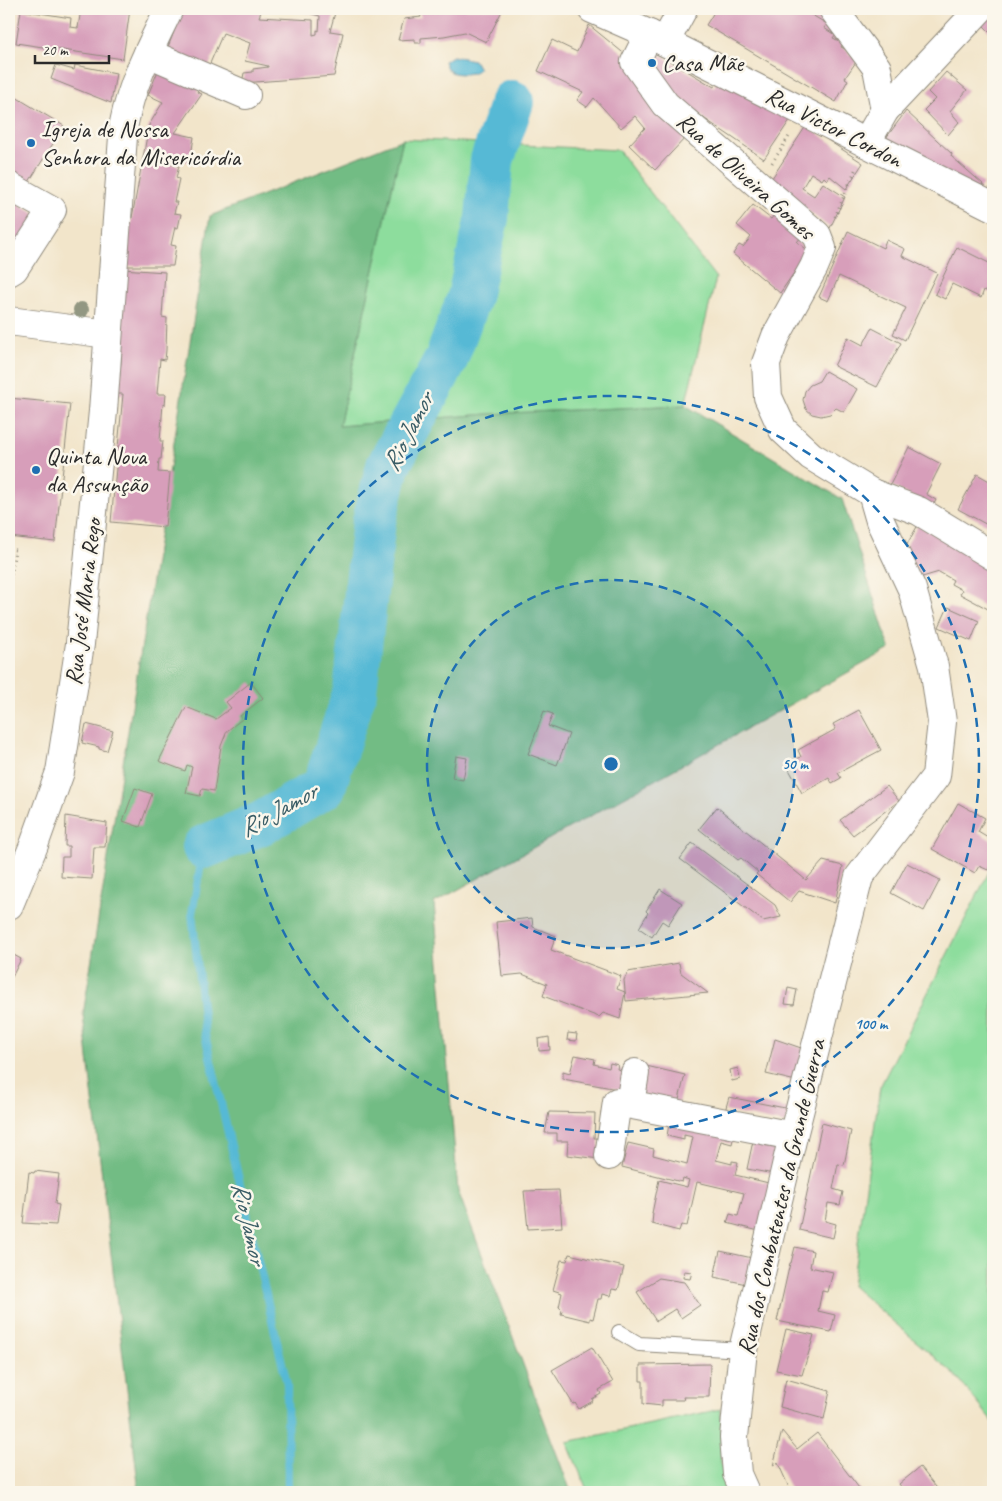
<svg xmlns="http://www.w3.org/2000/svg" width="1002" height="1501" font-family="Caveat,sans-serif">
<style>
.green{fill:#8ddd9d;stroke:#5c8464}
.forest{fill:#72bc84;stroke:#4e7458}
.water{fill:#56b9d5;stroke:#407280}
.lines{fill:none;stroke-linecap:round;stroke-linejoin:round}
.stream{stroke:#56b9d5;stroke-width:8}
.river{stroke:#56b9d5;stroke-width:44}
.building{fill:#d79eba}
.lane-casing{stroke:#8e887a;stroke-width:16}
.street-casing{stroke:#8e887a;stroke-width:30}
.secondary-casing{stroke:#8e887a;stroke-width:30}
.primary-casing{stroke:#8e887a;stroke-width:30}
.path{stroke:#8e887a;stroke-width:3;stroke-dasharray:1 4;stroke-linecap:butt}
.lane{stroke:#fff;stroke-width:14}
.street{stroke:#fff;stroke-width:28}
.secondary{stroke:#fff;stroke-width:28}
.primary{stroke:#fff;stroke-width:28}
.tree{fill:#929782}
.ring{fill:none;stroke:#1f6fb2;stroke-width:2.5;stroke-dasharray:9 6}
.poi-dot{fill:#1f6fb2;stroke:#fbf7ec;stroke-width:2}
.labels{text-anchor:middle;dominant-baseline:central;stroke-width:5;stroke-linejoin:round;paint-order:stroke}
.poi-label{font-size:24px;fill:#2b2b2b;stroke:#fbf7ec;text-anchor:start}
.street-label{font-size:24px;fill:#2b2b2b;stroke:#fbf7ec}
.water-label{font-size:25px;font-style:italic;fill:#3a5d66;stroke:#fbf7ec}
.centre{fill:#1f6fb2;stroke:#fbf7ec;stroke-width:2.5}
.ring-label{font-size:15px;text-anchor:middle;font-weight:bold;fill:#1f6fb2;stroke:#fbf7ec;stroke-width:5;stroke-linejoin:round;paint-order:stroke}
</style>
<rect width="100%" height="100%" fill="#fbf7ec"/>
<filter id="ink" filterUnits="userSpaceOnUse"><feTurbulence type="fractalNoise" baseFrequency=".02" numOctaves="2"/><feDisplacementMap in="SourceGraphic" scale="10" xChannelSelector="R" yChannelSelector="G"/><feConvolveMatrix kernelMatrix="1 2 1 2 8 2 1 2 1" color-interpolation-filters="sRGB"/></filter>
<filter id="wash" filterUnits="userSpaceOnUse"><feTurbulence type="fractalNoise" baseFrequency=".0096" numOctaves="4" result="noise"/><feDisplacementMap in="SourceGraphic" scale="20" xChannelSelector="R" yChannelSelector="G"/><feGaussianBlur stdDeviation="1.12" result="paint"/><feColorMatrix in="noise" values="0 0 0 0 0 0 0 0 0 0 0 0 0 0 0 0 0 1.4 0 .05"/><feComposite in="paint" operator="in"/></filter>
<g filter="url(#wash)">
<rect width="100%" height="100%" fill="#f2e5ca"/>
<g class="green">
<path d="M403 139 618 150 716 278 685 405 488 414 339 426Z"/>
<path d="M993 864V1422L955 1375 852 1286 880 1087Z"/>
<path d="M721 1409V1464L732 1492H588L567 1442Z"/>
</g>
<path class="forest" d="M403 139 339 426 488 414 685 405 842 499 890 649 434 903 458 1191 571 1492H139L83 1015 210 216Z"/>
<path class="water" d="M453 56 474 60 479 69C474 75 458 75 451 72 447 70 445 65 444 61Z"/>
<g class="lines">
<path class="stream" d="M204 847 192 913 205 1035 287 1384 288 1492"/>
<path class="river" d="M204 847 262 823 324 787 355 691 374 521 388 466 446 360 469 297 487 218 492 160 512 102"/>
</g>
<g id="blocks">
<g class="building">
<path d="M81 9H130L123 59 16 43 21 10 71 18 70 27 78 28Z"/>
<path d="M183 9H262L259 17 313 20V35L317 34V30L319 31 320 16 300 11 301 9H336L330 31 343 33 334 76 242 83 244 73 253 72V69L268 67V66L245 61 250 43 223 33 205 75 164 57Z"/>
<path d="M418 9H503L486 42 465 32 444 36 421 38V43H415V39L398 40 404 19 421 17Z"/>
<path d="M716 9H787L793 12 795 9H802L827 24 824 28 835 35 833 38 843 43 841 47 849 51 848 53 858 59 845 78 848 80 836 102 706 25Z"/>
<path d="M993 10V35L981 23Z"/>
<path d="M589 25 627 56 687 136 655 170 629 145 645 128 635 116 621 128 594 98 587 107 577 100 583 92 538 71 552 40 577 52Z"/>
<path d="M655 52 714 87 719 77 792 117 764 159 705 119 672 92 646 65Z"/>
<path d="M56 65 74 70 75 65 116 73 111 103 51 79Z"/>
<path d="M160 66 203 81 197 92 202 94 175 133 194 137 190 162 167 158 166 163 179 166 176 178 179 179 174 202H177L174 213 181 214 178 228 175 227 171 245 176 246 173 266H125L127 245 149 125 163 102 148 95Z"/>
<path d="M946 72 967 90 950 111 959 122 948 135 924 110 935 99 928 92Z"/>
<path d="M9 93 64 126 27 185 9 177Z"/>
<path d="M906 111 952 154 951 156 983 184 975 194 883 142Z"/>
<path d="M806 126 863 163 846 189 830 176 827 180 824 177 822 180 811 173 802 188 814 196 823 183 845 197 830 228 770 181Z"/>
<path d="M9 198 40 217 9 262Z"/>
<path d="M753 205 771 219 775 214 802 236 797 242 809 251 780 293 733 254 739 245 743 247 751 237 737 225Z"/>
<path d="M848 231 883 248 886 240 905 249 902 256 937 273 905 340 893 334 906 308 839 276 828 301 819 297Z"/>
<path d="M957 247 993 265V294L984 290 981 298 952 284 945 299 935 294Z"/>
<path d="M122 269 165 272 162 317 167 318 166 350 165 360 160 359 157 394H166L165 405 163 404 160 441H163L161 459H159L158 472 170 473 165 527 111 522 123 394H118L122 351 119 350Z"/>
<path d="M872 328 901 343 877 387 834 366 848 337 863 345Z"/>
<path d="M825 371 857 389 844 412 836 408 830 414 821 416 812 414 806 409 803 400 805 391 810 385 819 381Z"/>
<path d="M9 398 70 404 55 542 9 537Z"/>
<path d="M909 447 941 464 926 494 936 500 932 508 890 485Z"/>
<path d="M977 474 993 483V528L958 509Z"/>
<path d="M918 525 993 566V608L990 606 988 609 960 594 962 590 951 584 953 580 939 572 919 578 906 546Z"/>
<path d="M948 607 979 621 971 641 939 627Z"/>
<path d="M251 682 263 698 240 716 242 719 227 731 221 746 214 791 202 789 200 796 186 793 192 767 187 765 185 771 159 761 186 707 216 719 231 708 226 702Z"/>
<path d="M859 710 881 750 838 773 841 778 832 783 829 778 802 793 786 764 801 757 798 750 836 729 833 724Z"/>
<path d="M544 711 553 714 548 726 569 734 557 765 528 754Z"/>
<path d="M86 724 113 731 107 751 99 749V747L82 743Z"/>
<path d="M456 756 467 758 463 780 452 778Z"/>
<path d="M887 786 899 801 853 835 840 820Z"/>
<path d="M135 788 152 794 140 827 123 821Z"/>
<path d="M958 803 985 818 978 832 993 841V859L988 870 979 866 975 873 932 849Z"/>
<path d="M717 807 806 880 823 861 843 866 835 903 799 891 790 902 756 874 758 872 741 858 738 860 699 829Z"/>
<path d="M66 816 107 823 105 847H94L92 879 61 877 62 857H69V846H65Z"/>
<path d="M692 843 775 905 781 917 763 921 680 859Z"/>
<path d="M907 863 940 880 924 911 891 893Z"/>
<path d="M660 889 682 903 668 925 662 921 652 937 639 928 648 913 646 911Z"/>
<path d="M532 918 533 927 556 936 551 950 621 976 617 989 625 992 620 1019 603 1013 599 1017 543 996 547 984 522 974 502 976 496 922Z"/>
<path d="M12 954 21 959 12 977 9 975V960Z"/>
<path d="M679 963 681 973 708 993 626 1001 624 980 628 972Z"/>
<path d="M788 988 797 990 794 1005 785 1004Z"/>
<path d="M568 1033 577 1034 576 1041 567 1040Z"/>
<path d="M549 1037 550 1050 539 1051 538 1039Z"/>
<path d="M775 1039 804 1049 796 1081 766 1074Z"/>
<path d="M575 1055 595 1059 594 1064 609 1068 610 1063 618 1065 617 1069 633 1072 628 1091 563 1079V1071L570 1073Z"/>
<path d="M642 1065 685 1075 678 1104 636 1093Z"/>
<path d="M738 1068 740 1079 732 1081 730 1070Z"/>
<path d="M729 1097 790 1109 786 1124 725 1111Z"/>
<path d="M549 1112 595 1113 594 1138H599V1159L567 1155 568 1141H557V1133H545Z"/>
<path d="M670 1118 735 1131 732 1144 721 1141 716 1160 732 1164V1161L738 1162 735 1175 773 1184 763 1232 727 1223 730 1214 738 1216 744 1193 697 1182 687 1226 681 1225 679 1231 652 1224 653 1213H652L659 1180 687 1187 689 1180 683 1178 682 1182 622 1167 628 1143 654 1149 653 1155 687 1164 693 1137 684 1135V1140L667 1136Z"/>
<path d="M822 1123 851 1131 844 1165 838 1164 833 1189 843 1192 840 1205 828 1203 825 1221 836 1224 833 1238 799 1230Z"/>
<path d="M753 1141H782L774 1174 747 1169Z"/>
<path d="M35 1171 59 1174 55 1204 59 1205 56 1225 23 1223 29 1172 34 1173Z"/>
<path d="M559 1190 562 1227 528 1229 524 1191Z"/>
<path d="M795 1247 813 1251 810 1267 833 1272 828 1292 822 1291 818 1311 835 1315 831 1332 777 1321 790 1263H791Z"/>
<path d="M720 1251 757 1259 751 1285 714 1277Z"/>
<path d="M569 1254 624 1267 618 1290 612 1289 610 1296 602 1294 601 1299H598L593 1319 590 1318V1321L561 1314 562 1310 559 1307 562 1293 553 1290 561 1260 567 1261Z"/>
<path d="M684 1271 692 1272 690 1279 683 1278Z"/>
<path d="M659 1278 684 1282 700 1305 681 1318 675 1309 656 1321 637 1292Z"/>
<path d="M786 1329 814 1335 802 1375 776 1370Z"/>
<path d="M592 1347 613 1382 599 1390 601 1394 592 1399 593 1401 579 1409 575 1403 573 1404 552 1370Z"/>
<path d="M710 1364 709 1397H683L684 1400H662V1406L643 1404V1381H640V1365Z"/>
<path d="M786 1379 830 1391 824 1419 780 1407Z"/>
<path d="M782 1431 797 1449 817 1433 862 1492H791L778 1463 773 1466Z"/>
<path d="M920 1467 940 1492H905L899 1484Z"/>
</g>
</g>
</g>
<g filter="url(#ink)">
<use href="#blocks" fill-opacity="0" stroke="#8e887a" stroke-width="1"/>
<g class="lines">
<g class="lane-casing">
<path id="lane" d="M619 1332 639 1344 743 1350"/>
</g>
<g class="street-casing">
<g id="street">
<path d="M833 9 877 68 885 110"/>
<path d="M649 34 635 62 665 104 817 235 822 248 814 267 776 336 766 363 768 397 783 430 811 456 872 493 919 511 993 556"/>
<path d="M665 42 683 9"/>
<path d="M148 53 246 95"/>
<path d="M866 143 885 110 980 9"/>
<path d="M9 186 52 210 14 269 9 272"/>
<path d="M9 321 108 334"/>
<path d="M630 1104 635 1073"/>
<path d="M609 1156 617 1102 793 1136"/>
<path d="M745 1492 737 1474 734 1437 743 1350 793 1136 859 877 936 776 942 722 934 666 912 589 880 521 872 493"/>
</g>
</g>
<g class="secondary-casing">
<path id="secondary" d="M592 9 649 34 993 207"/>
</g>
<g class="primary-casing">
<path id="primary" d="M9 905 34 845 60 772 80 644 103 411 124 123C132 82 151 46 169 9"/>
</g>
<g class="path">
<path d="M772 163 790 135"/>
<path d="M835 217 856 168"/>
<path d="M9 549 15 550 9 590"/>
</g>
<use href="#lane" class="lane"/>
<use href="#street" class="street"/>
<use href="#secondary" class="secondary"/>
<use href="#primary" class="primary"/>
</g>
<circle class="tree" cx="81" cy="310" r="8"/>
</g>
<circle cx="611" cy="764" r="184" fill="#1f6fb2" fill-opacity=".12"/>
<g class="ring">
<circle cx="611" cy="764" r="184"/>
<circle cx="611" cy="764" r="368"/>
</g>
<g class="poi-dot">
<circle cx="652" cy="63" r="5"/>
<circle cx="31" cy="143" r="5"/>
<circle cx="36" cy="470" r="5"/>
</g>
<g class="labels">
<g class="poi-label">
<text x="662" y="63">Casa Mãe</text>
<text x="41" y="129">Igreja de Nossa<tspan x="41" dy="28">Senhora da Misericórdia</tspan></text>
<text x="46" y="456">Quinta Nova<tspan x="46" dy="28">da Assunção</tspan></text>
</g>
<g class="street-label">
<text transform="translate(834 127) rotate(27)">Rua Victor Cordon</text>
<text transform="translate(746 176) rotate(42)">Rua de Oliveira Gomes</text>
<text transform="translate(83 602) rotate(-83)">Rua José Maria Rego</text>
<text transform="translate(781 1197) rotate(-77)">Rua dos Combatentes da Grande Guerra</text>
</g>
<g class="water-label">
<text transform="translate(408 432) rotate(-63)">Rio Jamor</text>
<text transform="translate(278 810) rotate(-29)">Rio Jamor</text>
<text transform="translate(249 1223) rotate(77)">Rio Jamor</text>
</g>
</g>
<circle cx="611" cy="764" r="8" class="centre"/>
<g class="ring-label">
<text x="795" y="769">50 m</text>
<text x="871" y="1029">100 m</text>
</g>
<rect width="1002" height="1501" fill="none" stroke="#fbf7ec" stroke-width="30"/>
<path d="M35 55v8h74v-8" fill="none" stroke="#2b2b2b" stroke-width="2.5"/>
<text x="42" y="55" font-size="15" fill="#2b2b2b" stroke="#fbf7ec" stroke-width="4" paint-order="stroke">20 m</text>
</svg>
